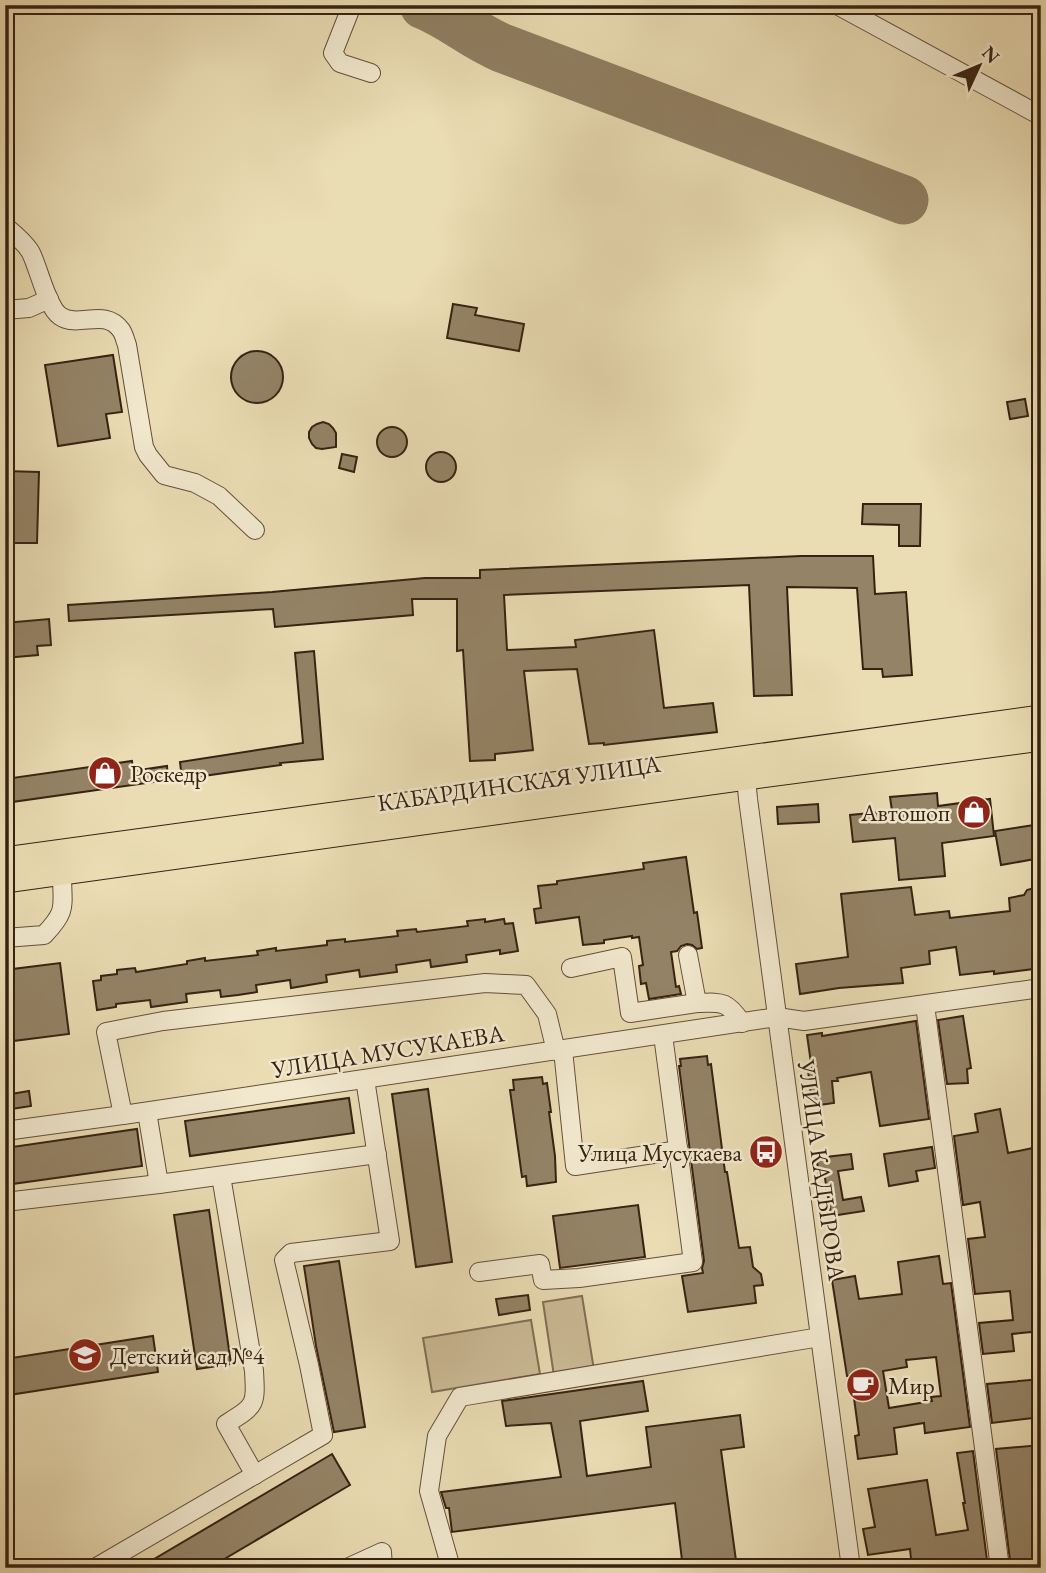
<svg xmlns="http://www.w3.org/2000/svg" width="1046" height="1573" font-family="'EB Garamond',serif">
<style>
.green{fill:#ccbc98;stroke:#826f55;stroke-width:2}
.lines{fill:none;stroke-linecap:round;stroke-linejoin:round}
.taxiway{stroke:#907f62;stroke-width:49}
.building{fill:#948366;stroke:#372212;stroke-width:2;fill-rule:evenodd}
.minor-casing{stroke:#64503a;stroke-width:20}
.major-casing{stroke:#372212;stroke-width:25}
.minor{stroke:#f1e8ce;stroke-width:18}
.major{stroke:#eadcb3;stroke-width:23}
.labels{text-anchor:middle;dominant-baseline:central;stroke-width:5;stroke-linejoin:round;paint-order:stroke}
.poi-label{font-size:24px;fill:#372212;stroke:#f1e8ce;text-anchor:start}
.street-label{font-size:24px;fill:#372212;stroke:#f1e8ce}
</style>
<rect width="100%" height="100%" fill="#eadcb3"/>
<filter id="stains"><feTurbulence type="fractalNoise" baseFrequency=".00286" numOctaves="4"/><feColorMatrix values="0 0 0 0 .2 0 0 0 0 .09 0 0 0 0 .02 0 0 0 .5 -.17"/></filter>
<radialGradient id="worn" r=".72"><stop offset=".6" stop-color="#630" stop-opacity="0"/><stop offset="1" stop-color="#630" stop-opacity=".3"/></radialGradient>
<g class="green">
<path d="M582 1296 594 1370 554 1376 543 1302Z"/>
<path d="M531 1320 540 1374 432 1392 423 1338Z"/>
</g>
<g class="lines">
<path class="taxiway" d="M424 5C452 16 473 36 502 48L904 200"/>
</g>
<g class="building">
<path d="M453 304 477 308 475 315 524 324 519 351 447 338Z"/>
<circle cx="257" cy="377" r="26"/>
<path d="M113 355 122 412 106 414 110 438 58 446 45 365Z"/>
<path d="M1025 399 1028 416 1010 419 1007 402Z"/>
<path d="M323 422 329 424 333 428 336 433V447L322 449 316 448 312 444 309 438V432L312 427 317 424Z"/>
<circle cx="392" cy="442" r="15"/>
<circle cx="441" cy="467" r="15"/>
<path d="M342 454 357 457 354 472 339 468Z"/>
<path d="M5 471 39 472 37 543H5Z"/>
<path d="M863 504H921L920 546H899V525L862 524Z"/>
<path d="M801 556H873L875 594 906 592 912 675 883 677 882 669H863L857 588 787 587 792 695 754 696 749 585 504 595 507 650 576 647 575 640 654 630 664 708 713 703 717 732 604 745V743L589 744 577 669 524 671 533 750 495 754V760L470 761 463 650 457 651V599H412L413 615 275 627 273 609 69 621 68 605 272 592 425 578H480V570Z"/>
<path d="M49 619 51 645 37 646 38 655 5 658V623Z"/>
<path d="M314 651 323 759 280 763 281 765 182 779 180 762 303 743 295 653Z"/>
<path d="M132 761 133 771 167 766 168 780 5 803V779Z"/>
<path d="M937 793 938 806 990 799 994 836 942 843 945 876 899 880 895 838 853 842 850 815 892 811 890 797Z"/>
<path d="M818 804 819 822 778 824 777 807Z"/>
<path d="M1041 824V858L1001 865 995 831Z"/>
<path d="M686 857 694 913 697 912 702 948 697 949 692 945 687 944 681 946 677 951 671 952 676 987 679 986 681 994 649 999 646 983 641 984 639 966 643 965 639 937 632 938V936L604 940V943L583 945 579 917 536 923 534 909 541 908 538 886 557 884V881L644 869 643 863Z"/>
<path d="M1041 886V968L994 974V971L960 975 956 947 929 951 930 964 901 968 903 983 839 988 800 994 796 964 848 957 841 894 911 887 915 915 949 911 950 918 1010 911 1009 898 1024 895 1027 890Z"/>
<path d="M485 919V922L504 919 505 924 513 923 518 951 500 954V950L466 955 467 962 431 967 430 960 396 965 397 972 360 977 359 970 326 975 327 982 291 988 290 980 256 985 257 992 238 995 221 997 220 990 186 994 187 1002 151 1007 150 1000 116 1004V1007L97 1010 93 981 101 980V976L117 974V970L135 968 136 972 187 964V961L205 958V961L258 955 257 951 276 948V951L327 945V941L345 939V942L398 936 397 931 416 929 417 932 468 926 467 921Z"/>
<path d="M60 963 69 1034 5 1042V970Z"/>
<path d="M963 1016 971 1068 967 1069 968 1083 947 1084 938 1020Z"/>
<path d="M916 1021 929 1119 880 1126 871 1072 837 1078 838 1081H832L834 1103 812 1106 808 1070H812L807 1035 822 1033V1036Z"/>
<path d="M707 1056 708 1065 711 1064 725 1172H727L739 1248 750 1247 753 1267 761 1274 763 1285 754 1286 756 1303 688 1312 682 1276 703 1273 702 1268 704 1261 679 1066H681L680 1059Z"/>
<path d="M542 1077 543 1084 547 1083 551 1112H549L555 1156 556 1182 527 1186 526 1176 522 1177 510 1090H514L513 1080Z"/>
<path d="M428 1089 452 1262 416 1267 392 1094Z"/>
<path d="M29 1091 31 1106 5 1110V1095Z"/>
<path d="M349 1098 354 1133 190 1156 185 1121Z"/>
<path d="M1000 1109 1008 1153 1033 1148 1037 1169H1041V1331L1012 1334 1014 1351 983 1354 979 1323 1013 1320 1010 1291 975 1294 968 1239 985 1237 980 1202 963 1205 954 1136 978 1132 975 1114Z"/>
<path d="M137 1129 142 1166 5 1185V1148Z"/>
<path d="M932 1147 935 1168 916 1171 918 1181 889 1186 884 1154Z"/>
<path d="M851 1154 853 1169 838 1171 843 1200 861 1197 864 1211 831 1216 824 1172 818 1173 817 1158Z"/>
<path d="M638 1205 645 1257 560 1268 553 1216Z"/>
<path d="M209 1210 231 1364 197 1369 174 1215Z"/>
<path d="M939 1256 943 1284 951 1283 970 1427 925 1433 924 1423 894 1428 897 1454 858 1459 855 1436 859 1435 851 1376H847L832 1280 855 1276 859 1299 902 1294 898 1262ZM936 1357 941 1396 931 1397 932 1401 889 1408 883 1371 907 1367 906 1360Z"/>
<path d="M339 1261 365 1427 334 1432 316 1346 304 1266Z"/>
<path d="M528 1295 530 1310 499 1315 496 1299Z"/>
<path d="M153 1336 158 1372 9 1395 5 1359Z"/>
<path d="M1041 1379V1417L992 1423 987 1384Z"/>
<path d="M643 1381 648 1411 580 1421 587 1476 651 1467 646 1427 740 1415 744 1447 721 1450 737 1568H683L675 1503 452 1532 449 1508H446L441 1492 561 1477 551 1423 506 1426 502 1401Z"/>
<path d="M1041 1445V1459L1032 1460 1038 1506H1041V1568H1011L996 1449Z"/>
<path d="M973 1451 988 1568H912L910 1549 868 1555 863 1529 875 1527 868 1489 927 1480 936 1535 968 1530 963 1503H965L957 1453Z"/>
<path d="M332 1454 350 1485 209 1568H139Z"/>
</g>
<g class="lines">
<g class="minor-casing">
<g id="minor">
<path d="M352 5 333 53 340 63 371 73"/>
<path d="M837 5 1041 116"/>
<path d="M5 226C14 234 26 243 31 253 39 269 47 307 60 316 79 329 104 307 121 330 124 334 125 340 127 345L144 447 148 455 164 475 195 483 219 496 255 530"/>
<path d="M5 310 29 308 49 299"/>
<path d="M745 766 748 799 851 1568"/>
<path d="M5 938 44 935C68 910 62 907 62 874"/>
<path d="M688 955 697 1003C723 1002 727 1001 742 1023"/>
<path d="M571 968 622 957 630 1013 697 1003"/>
<path d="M925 1005 1000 1568"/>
<path d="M563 1050 575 1166 679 1150"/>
<path d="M147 1112 159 1184 377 1154"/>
<path d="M123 1115 106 1032 163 1021 485 983 526 985 547 1014 556 1051"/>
<path d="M5 1131 130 1114 777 1017 804 1021 1041 988"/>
<path d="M221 1176 254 1371C256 1406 256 1405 226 1424L255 1475"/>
<path d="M5 1202 159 1184"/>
<path d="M479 1272 540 1264 543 1280 579 1278 693 1262 663 1035"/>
<path d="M95 1568 323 1435 309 1365 284 1260 291 1253 390 1241 365 1079"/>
<path d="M347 1568 382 1552 383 1568"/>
<path d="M451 1568 429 1491 437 1436 460 1397 820 1337"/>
</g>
</g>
<g class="major-casing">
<g id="major">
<path d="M5 859 1041 717"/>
<path d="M5 881 746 778 1041 739"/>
</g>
</g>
<use href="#minor" class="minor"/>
<use href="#major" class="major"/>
</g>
<defs>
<g id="shop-disc" transform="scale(1.75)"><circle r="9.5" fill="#8f2418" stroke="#f1e8ce"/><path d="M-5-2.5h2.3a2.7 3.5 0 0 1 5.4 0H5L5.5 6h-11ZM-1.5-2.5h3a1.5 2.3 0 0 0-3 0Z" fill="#fff"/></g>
<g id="bus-disc" transform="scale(1.75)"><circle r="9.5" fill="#8f2418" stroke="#f1e8ce"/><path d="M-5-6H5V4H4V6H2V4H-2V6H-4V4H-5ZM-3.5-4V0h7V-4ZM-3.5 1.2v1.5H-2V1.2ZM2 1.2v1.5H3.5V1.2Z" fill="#fff"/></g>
<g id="school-disc" transform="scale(1.75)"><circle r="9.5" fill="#8f2418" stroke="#f1e8ce"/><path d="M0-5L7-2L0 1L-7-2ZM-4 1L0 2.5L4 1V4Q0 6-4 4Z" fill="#fff"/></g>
<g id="cafe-disc" transform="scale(1.75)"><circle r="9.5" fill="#8f2418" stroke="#f1e8ce"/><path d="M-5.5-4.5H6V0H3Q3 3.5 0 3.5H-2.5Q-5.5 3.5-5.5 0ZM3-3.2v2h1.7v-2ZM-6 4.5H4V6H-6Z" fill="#fff"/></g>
</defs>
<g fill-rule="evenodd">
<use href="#shop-disc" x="105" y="773"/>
<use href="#shop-disc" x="974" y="812"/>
<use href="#bus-disc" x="766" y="1152"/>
<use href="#school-disc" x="85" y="1355"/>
<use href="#cafe-disc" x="863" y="1385"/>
</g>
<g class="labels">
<g class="poi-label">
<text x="130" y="773">Роскедр</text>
<text x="950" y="812" text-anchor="end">Автошоп</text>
<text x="742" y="1152" text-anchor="end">Улица Мусукаева</text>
<text x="110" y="1355">Детский сад №4</text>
<text x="888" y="1385">Мир</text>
</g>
<g class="street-label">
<text transform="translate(519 783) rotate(-8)">КАБАРДИНСКАЯ УЛИЦА</text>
<text transform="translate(388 1051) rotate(-9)">УЛИЦА МУСУКАЕВА</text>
<text transform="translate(822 1170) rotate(82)">УЛИЦА КАДЫРОВА</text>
</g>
</g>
<rect width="1046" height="1573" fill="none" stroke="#eadcb3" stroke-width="28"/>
<rect x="7" y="7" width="1032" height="1559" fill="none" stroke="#372212" stroke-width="3.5"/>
<rect x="14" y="14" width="1018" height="1545" fill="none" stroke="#372212" stroke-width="2"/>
<g transform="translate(979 66) rotate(46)" stroke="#f1e8ce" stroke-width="5" paint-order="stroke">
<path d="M0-5L12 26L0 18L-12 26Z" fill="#372212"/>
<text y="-10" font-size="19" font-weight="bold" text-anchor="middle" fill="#372212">N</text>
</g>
<rect width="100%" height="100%" filter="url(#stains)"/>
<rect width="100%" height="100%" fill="url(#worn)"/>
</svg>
